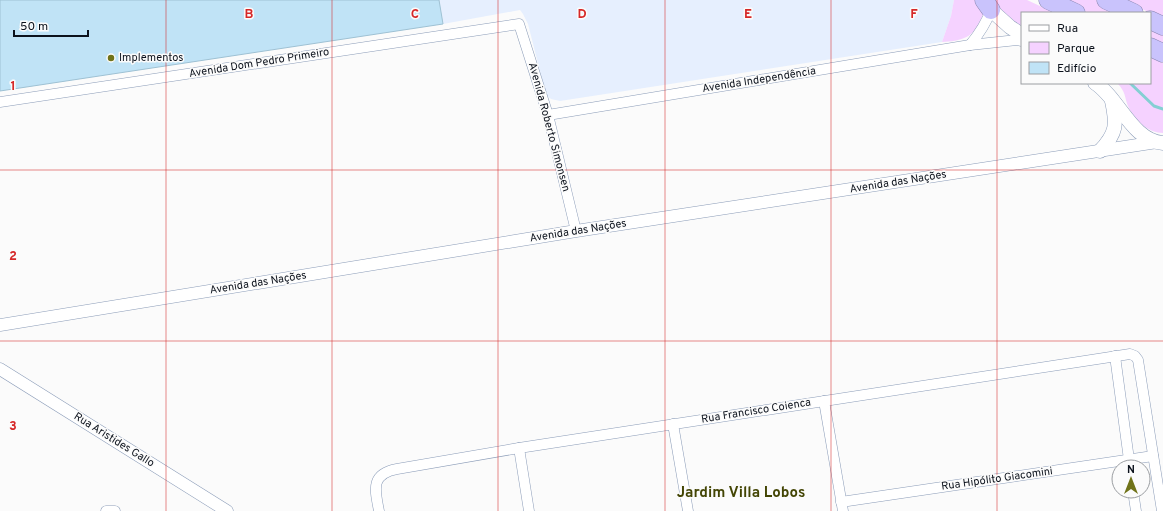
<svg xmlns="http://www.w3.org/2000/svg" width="1163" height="511" font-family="Overpass,sans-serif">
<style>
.built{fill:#e6effe}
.green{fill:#f5d2ff}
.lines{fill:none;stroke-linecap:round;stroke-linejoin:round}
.stream{stroke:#84cfd3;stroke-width:3}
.building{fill:#c0e3f6;stroke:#9ec1d3}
.minor-casing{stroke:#8b9cb8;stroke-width:11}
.tertiary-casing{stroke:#8b9cb8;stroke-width:13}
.secondary-casing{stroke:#8b9cb8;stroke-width:15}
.motorway-casing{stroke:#8785ae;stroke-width:19}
.minor{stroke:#fff;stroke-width:10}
.tertiary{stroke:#fff;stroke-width:12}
.secondary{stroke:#fff;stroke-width:14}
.motorway{stroke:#c9c3fc;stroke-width:18}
.grid{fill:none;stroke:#d62828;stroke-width:1;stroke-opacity:0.55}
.poi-dot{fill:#707319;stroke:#fbfbfb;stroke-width:1.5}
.labels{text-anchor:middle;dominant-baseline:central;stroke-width:3;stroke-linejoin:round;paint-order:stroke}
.poi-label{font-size:11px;fill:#0c121c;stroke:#fbfbfb;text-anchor:start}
.street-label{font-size:11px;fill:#0c121c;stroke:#fbfbfb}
.district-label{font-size:15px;font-weight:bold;fill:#434504;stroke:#fbfbfb}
.grid-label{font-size:13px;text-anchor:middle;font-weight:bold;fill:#d62828;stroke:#fbfbfb;stroke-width:3;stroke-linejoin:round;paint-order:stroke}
</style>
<rect width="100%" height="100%" fill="#fbfbfb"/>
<path class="built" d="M0 0H954L951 16 942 42 560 101 551 99 546 95 528 24 523 14 520 10 443 24 0 91Z"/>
<g class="green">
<path d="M954 0H980C981 4 983 9 983 13 983 15 982 17 981 19 974 38 961 41 942 42L951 16Z"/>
<path d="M990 0H1027L1055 13H1022V29Z"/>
<path d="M1060 0H1096L1125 13H1089Z"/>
<path d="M1123 0H1163V19Z"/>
<path d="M1150 24 1163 30V47L1150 41Z"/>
<path d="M1150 57 1163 63V133C1149 133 1135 121 1129 108 1124 98 1127 93 1117 83H1150Z"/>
</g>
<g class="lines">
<path class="stream" d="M1130 83 1154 106 1163 109"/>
</g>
<path class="building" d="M0 0H439L443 24 0 91Z"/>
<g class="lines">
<g class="minor-casing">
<g id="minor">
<path d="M970 45C979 34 986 24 991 10"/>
<path d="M0 102 519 24 548 115 576 231"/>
<path d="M548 115 970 45 1017 40 1022 41"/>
<path d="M1115 356 1130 467"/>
<path d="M824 401 843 511"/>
<path d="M673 424 688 511"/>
<path d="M519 448 529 511"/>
<path d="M1133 491 1136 511"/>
<path d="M841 502 1153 456"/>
<path d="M106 511H115"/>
<path d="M379 511C375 490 370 474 397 469L519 448 1130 354 1135 356 1138 360 1162 511"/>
</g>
</g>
<g class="tertiary-casing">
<g id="tertiary">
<path d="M0 325 576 231 1157 142"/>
<path d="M0 369 227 511"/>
</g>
</g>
<g class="secondary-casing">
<g id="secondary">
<path d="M991 10 1010 27 1022 35"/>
<path d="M1095 83C1119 98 1132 141 1163 143"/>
<path d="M1100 151C1117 133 1117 124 1112 101"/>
</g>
</g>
<g class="motorway-casing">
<g id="motorway">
<path d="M984 0 991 10"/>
<path d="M1048 0 1076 13"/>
<path d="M1106 0 1134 13"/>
<path d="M1150 20 1163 26"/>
<path d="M1150 47 1163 53"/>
</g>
</g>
<use href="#minor" class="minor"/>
<use href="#tertiary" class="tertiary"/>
<use href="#secondary" class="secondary"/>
<use href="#motorway" class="motorway"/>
</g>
<path class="grid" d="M166 0V511M332 0V511M498 0V511M665 0V511M831 0V511M997 0V511M0 170H1163M0 341H1163"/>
<circle class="poi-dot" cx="111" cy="58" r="4"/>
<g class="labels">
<g class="poi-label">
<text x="119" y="58">Implementos</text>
</g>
<g class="street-label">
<text transform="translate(259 63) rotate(-9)">Avenida Dom Pedro Primeiro</text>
<text transform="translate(759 80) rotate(-9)">Avenida Independência</text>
<text transform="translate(549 127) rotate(75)">Avenida Roberto Simonsen</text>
<text transform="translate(898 182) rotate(-9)">Avenida das Nações</text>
<text transform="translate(578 231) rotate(-9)">Avenida das Nações</text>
<text transform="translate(258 283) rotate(-9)">Avenida das Nações</text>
<text transform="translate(756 411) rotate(-9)">Rua Francisco Coienca</text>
<text transform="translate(114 440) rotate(32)">Rua Aristides Gallo</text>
<text transform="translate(997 479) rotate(-8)">Rua Hipólito Giacomini</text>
</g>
<g class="district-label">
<text x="741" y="493">Jardim Villa Lobos</text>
</g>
</g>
<g class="grid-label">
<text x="249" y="18">B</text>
<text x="415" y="18">C</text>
<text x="582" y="18">D</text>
<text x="748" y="18">E</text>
<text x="914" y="18">F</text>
<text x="13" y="90">1</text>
<text x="13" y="260">2</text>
<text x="13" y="430">3</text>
</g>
<rect x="1021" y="12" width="130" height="72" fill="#fbfbfb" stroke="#9b9ea2"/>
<rect x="1029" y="25" width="20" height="6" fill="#ffffff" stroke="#9b9ea2"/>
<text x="1057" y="32" font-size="12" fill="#0c121c">Rua</text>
<rect x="1029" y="42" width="20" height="12" fill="#f5d2ff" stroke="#9b9ea2"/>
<text x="1057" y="52" font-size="12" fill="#0c121c">Parque</text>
<rect x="1029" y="62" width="20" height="12" fill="#c0e3f6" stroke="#9b9ea2"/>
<text x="1057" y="72" font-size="12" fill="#0c121c">Edifício</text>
<g transform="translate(1131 479)"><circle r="19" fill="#fbfbfb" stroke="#9b9ea2"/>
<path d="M0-3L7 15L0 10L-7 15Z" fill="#707319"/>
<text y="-6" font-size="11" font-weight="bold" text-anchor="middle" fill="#0c121c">N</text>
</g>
<path d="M14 30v6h74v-6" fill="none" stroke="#0c121c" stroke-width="2"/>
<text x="20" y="30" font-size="12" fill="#0c121c" stroke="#fbfbfb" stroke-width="3" paint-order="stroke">50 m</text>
</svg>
